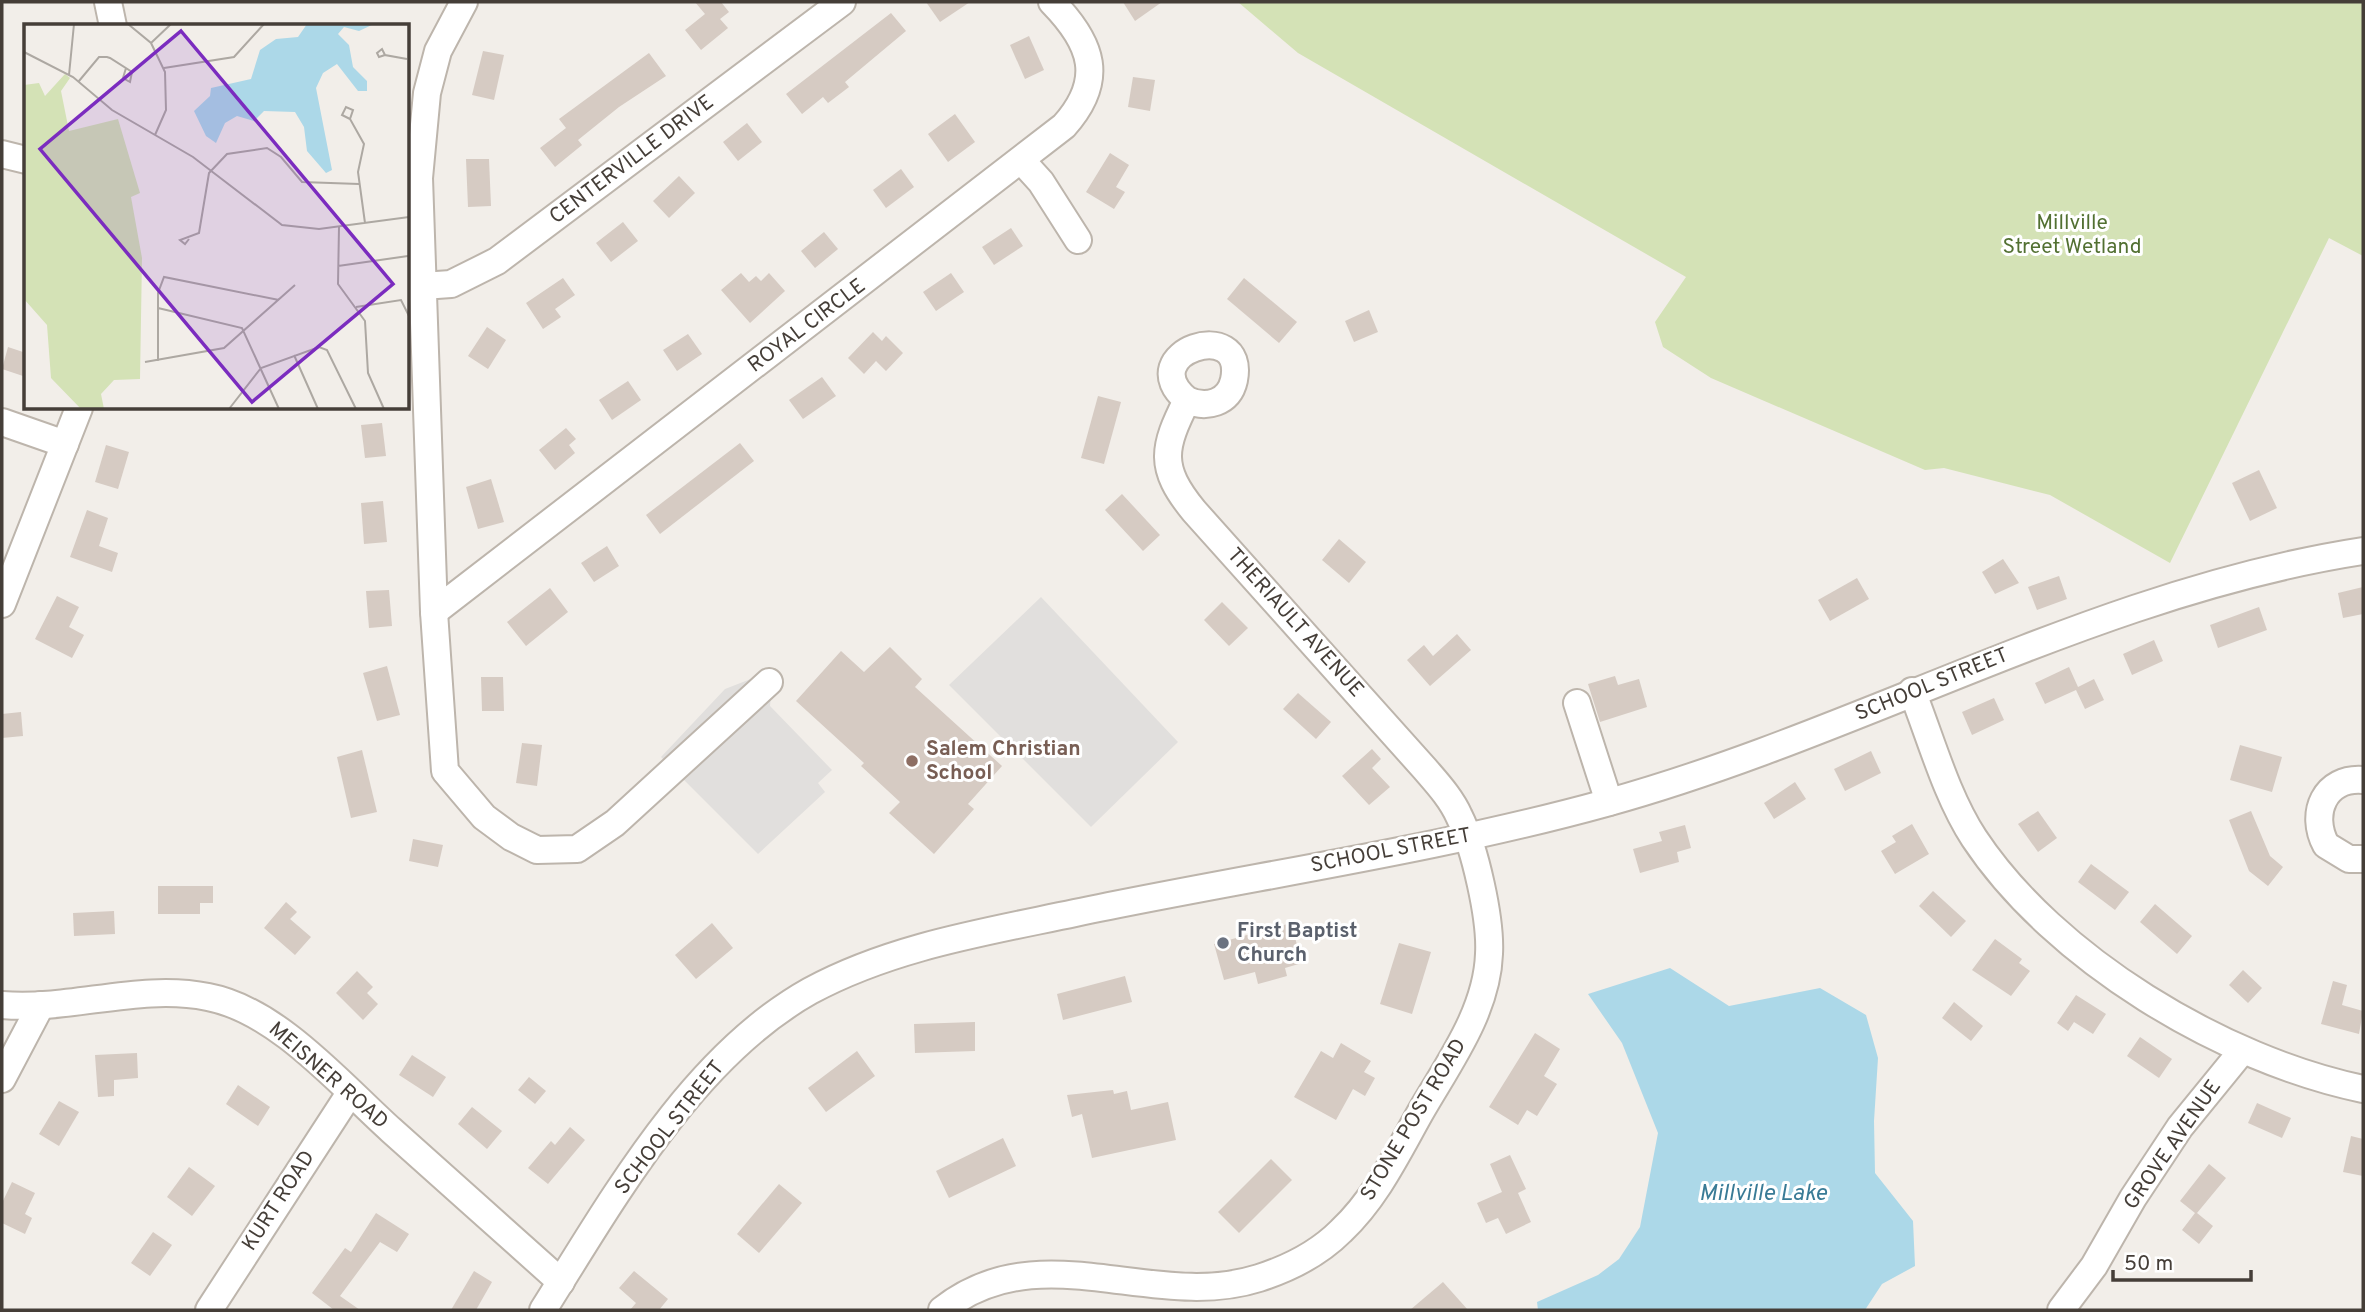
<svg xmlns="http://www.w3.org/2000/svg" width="2365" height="1312" font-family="Overpass,sans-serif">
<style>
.green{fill:#d4e2b6}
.parking{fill:#e1dfdd}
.water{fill:#acd8e8}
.building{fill:#d6cbc3}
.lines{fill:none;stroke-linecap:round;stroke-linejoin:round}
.minor-casing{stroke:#bdb5ac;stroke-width:30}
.minor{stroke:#fff;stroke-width:26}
.education-dot{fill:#8d6e63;stroke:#fff;stroke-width:2.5}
.worship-dot{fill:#6b7280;stroke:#fff;stroke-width:2.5}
.labels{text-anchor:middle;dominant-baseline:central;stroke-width:6;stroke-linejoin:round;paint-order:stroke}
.street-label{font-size:21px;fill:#453e38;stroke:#fff}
.park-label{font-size:21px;fill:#527032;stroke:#fff}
.education-label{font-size:21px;font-weight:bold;fill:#785e54;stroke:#fff;text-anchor:start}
.worship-label{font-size:21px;font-weight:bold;fill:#5b616d;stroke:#fff;text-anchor:start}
.water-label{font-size:23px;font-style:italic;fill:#397b96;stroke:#fff}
.inset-road{fill:none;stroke:#ada8a2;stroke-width:2}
.view{fill:#7b2cbf;fill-opacity:0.15;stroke:#7b2cbf;stroke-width:3.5}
.inset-edge{fill:none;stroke:#453e38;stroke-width:3.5}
</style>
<rect width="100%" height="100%" fill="#f2eee9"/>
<path class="green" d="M1238 2H2363V256L2329 238 2170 563 2050 495 1944 468 1925 470 1711 378 1663 347 1655 322 1686 277 1298 53Z"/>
<g class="parking">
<path d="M1041 597 1178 742 1091 827 949 685Z"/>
<path d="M761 675 772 685 770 706 832 770 818 783 825 792 758 854 661 757 725 689Z"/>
</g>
<path class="water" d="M1670 968 1729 1006 1820 988 1866 1015 1878 1058 1874 1121 1875 1173 1913 1221 1915 1266 1882 1284 1865 1310H1538L1537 1302 1598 1275 1619 1259 1640 1227 1658 1133 1622 1043 1588 994Z"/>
<g class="building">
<path d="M695 2H721L729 12 720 19 728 28 701 50 685 30 705 14Z"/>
<path d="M926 2H970L940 22Z"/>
<path d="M1123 2H1162L1135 21Z"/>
<path d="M891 13 906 31 845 82 849 87 828 103 823 97 802 114 786 94Z"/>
<path d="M1029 36 1044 70 1025 79 1010 45Z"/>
<path d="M483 51 504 55 494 100 472 95Z"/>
<path d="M649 53 666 76 619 107 578 140 582 145 555 167 540 148 566 128 559 119Z"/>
<path d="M1133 77 1155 80 1150 111 1128 107Z"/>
<path d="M955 114 975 142 948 162 928 134Z"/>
<path d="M747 123 762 142 738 161 723 142Z"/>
<path d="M1110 153 1129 165 1116 187 1125 192 1114 209 1086 192Z"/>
<path d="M466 159H489L491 206 468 207Z"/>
<path d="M901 169 914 187 886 208 873 190Z"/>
<path d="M679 176 695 193 669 218 653 201Z"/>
<path d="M623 222 638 241 611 262 596 243Z"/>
<path d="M1011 228 1023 246 994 265 982 247Z"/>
<path d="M824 232 838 249 815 268 801 251Z"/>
<path d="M741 273 749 282 756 276 761 281 769 273 785 291 750 323 721 290Z"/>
<path d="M951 273 964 292 936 311 923 292Z"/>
<path d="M563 278 575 295 555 309 561 317 543 329 526 303Z"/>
<path d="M1244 278 1297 322 1279 343 1227 299Z"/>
<path d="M1369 310 1378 332 1354 342 1345 321Z"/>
<path d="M487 327 506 340 488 369 468 356Z"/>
<path d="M873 332 882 341 886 336 903 353 886 371 876 361 864 374 848 358Z"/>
<path d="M688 334 702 354 677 371 663 350Z"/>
<path d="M8 347 26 353V377L2 369Z"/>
<path d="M822 377 836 396 803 419 789 400Z"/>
<path d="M628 381 641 400 612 420 599 400Z"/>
<path d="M1098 396 1121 402 1104 464 1081 458Z"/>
<path d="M382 423 386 456 365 458 361 425Z"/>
<path d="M566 428 576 439 569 445 575 453 555 470 539 450Z"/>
<path d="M740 443 754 461 660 534 646 515Z"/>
<path d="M106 445 129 452 118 489 95 482Z"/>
<path d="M2259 470 2277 508 2250 521 2232 483Z"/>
<path d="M491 479 504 522 478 529 466 487Z"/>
<path d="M1122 494 1160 535 1143 551 1105 510Z"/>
<path d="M383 501 387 542 364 544 361 503Z"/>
<path d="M87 510 108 518 99 546 118 553 112 572 70 557Z"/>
<path d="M1339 539 1366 562 1349 583 1322 560Z"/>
<path d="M607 546 619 566 594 582 581 563Z"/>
<path d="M2003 559 2019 583 1995 594 1982 572Z"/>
<path d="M2059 576 2067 599 2037 610 2028 587Z"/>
<path d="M1857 578 1869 599 1830 621 1818 600Z"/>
<path d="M2363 587V614L2343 618 2338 593Z"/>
<path d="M550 588 568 612 526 646 507 622Z"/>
<path d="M389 590 392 626 369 628 366 591Z"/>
<path d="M57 596 79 607 69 627 84 635 72 658 35 639Z"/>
<path d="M1222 602 1248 628 1229 646 1204 620Z"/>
<path d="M2259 607 2267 630 2218 648 2210 625Z"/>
<path d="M1457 634 1471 650 1430 686 1407 660 1424 645 1433 656Z"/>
<path d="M2154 640 2163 661 2132 675 2123 654Z"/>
<path d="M890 647 922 679 915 687 1002 766 968 804 974 809 934 854 889 813 900 802 861 766 864 763 796 701 841 651 864 672Z"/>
<path d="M387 666 400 715 377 721 363 673Z"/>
<path d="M2069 667 2078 687 2094 679 2104 700 2085 709 2076 690 2045 704 2035 683Z"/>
<path d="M1615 676 1618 685 1639 679 1647 707 1600 722 1588 684Z"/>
<path d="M481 677H503L504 711H482Z"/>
<path d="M1298 693 1331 722 1316 739 1283 709Z"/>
<path d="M1994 698 2004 720 1972 735 1962 712Z"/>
<path d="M21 712 23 736 2 738V714Z"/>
<path d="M522 743 542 745 537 786 516 783Z"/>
<path d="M2240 745 2282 757 2272 792 2230 780Z"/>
<path d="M1372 749 1381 759 1372 768 1390 787 1369 805 1342 776Z"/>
<path d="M362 750 377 812 351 818 337 757Z"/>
<path d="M1871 751 1881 773 1845 791 1834 769Z"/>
<path d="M1795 782 1806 799 1774 819 1764 803Z"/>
<path d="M2038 811 2057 838 2038 852 2018 824Z"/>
<path d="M2251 811 2270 856 2283 867 2268 886 2249 871 2229 820Z"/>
<path d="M1912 824 1929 854 1895 874 1881 851 1896 842 1892 836Z"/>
<path d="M1685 825 1691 848 1677 852 1679 862 1640 873 1633 849 1662 841 1659 832Z"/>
<path d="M413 839 443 845 438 867 409 861Z"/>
<path d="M2091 864 2129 892 2115 910 2078 882Z"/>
<path d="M158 886H213V903H200V914H158Z"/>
<path d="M1933 891 1966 921 1951 937 1919 906Z"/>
<path d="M286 902 297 912 290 919 311 937 295 955 264 928Z"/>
<path d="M2155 904 2192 936 2177 954 2140 922Z"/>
<path d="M114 911 115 934 74 936 73 913Z"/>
<path d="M712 923 733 948 696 979 675 955Z"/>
<path d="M1291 923 1302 963 1285 968 1287 976 1258 984 1255 972 1224 980 1214 944Z"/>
<path d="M1995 939 2022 959 2019 963 2030 971 2011 996 1972 970Z"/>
<path d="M1399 943 1431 952 1412 1014 1380 1004Z"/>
<path d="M2243 970 2262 988 2248 1003 2229 985Z"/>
<path d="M357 971 373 987 367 993 378 1004 363 1020 336 993Z"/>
<path d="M1125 976 1132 1002 1063 1020 1057 994Z"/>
<path d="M2333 981 2347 985 2342 1005 2363 1011 2359 1034 2321 1024Z"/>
<path d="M2076 995 2106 1014 2093 1034 2074 1022 2068 1031 2057 1023Z"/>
<path d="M1954 1002 1983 1026 1971 1041 1942 1018Z"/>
<path d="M975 1022V1051L915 1053 914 1024Z"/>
<path d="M1535 1033 1560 1049 1544 1076 1557 1084 1537 1116 1527 1110 1518 1125 1489 1107Z"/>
<path d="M2140 1037 2172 1059 2159 1078 2127 1056Z"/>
<path d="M1341 1043 1371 1061 1364 1072 1375 1078 1365 1096 1353 1089 1336 1120 1294 1097 1321 1051 1333 1058Z"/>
<path d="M857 1051 875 1076 826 1112 808 1088Z"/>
<path d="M137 1053 138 1078 114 1080V1096L98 1097 95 1055Z"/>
<path d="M412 1055 446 1077 433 1097 399 1075Z"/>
<path d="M529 1077 546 1091 535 1104 518 1090Z"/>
<path d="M238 1085 270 1107 258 1126 226 1104Z"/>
<path d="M1113 1090 1114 1094 1127 1091 1131 1110 1168 1102 1176 1140 1092 1158 1082 1114 1072 1117 1067 1095Z"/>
<path d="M59 1101 79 1112 59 1146 39 1134Z"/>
<path d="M2257 1103 2291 1118 2282 1138 2248 1123Z"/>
<path d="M472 1107 502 1131 487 1149 458 1124Z"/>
<path d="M570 1127 585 1140 548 1184 528 1168 551 1141 555 1145Z"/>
<path d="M2351 1136 2363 1139V1176L2343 1172Z"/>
<path d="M1003 1138 1016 1166 949 1198 936 1171Z"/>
<path d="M1510 1155 1526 1189 1518 1193 1531 1222 1506 1234 1498 1218 1486 1223 1477 1203 1502 1192 1490 1164Z"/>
<path d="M1271 1159 1292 1180 1239 1233 1218 1212Z"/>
<path d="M2209 1164 2226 1178 2197 1213 2213 1226 2199 1244 2182 1230 2195 1213 2180 1201Z"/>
<path d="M189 1167 215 1186 192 1216 167 1197Z"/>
<path d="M12 1182 35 1193 25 1214 32 1218 25 1234 2 1223V1203Z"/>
<path d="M779 1184 802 1203 759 1253 737 1234Z"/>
<path d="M376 1213 409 1234 397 1252 380 1242 340 1296 360 1310H334L312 1293 345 1248 351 1252Z"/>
<path d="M153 1232 172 1245 150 1276 131 1263Z"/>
<path d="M474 1271 492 1282 476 1310H451Z"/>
<path d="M634 1271 668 1299 659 1310H630L636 1303 619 1288Z"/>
<path d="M1443 1282 1468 1310H1410Z"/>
</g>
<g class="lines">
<g class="minor-casing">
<g id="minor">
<path d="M108 2 113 26"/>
<path d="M464 2 438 51 427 93 419 178 434 612 445 771 484 817 511 837 537 850 577 849 615 823 769 682"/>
<path d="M2 154 26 160"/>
<path d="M1022 161 1041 182 1078 240"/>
<path d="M408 287 451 284 497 261 842 2"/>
<path d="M2 422 65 444"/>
<path d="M2 604 79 408"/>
<path d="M434 612 1064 126C1105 80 1093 44 1052 2"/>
<path d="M1912 691C1931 739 1946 795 1974 838 2054 959 2223 1060 2363 1089"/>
<path d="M1577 703 1609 802"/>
<path d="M2363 780C2325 777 2309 813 2326 845L2349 859H2363"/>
<path d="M2 1005C70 1011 140 983 208 997 277 1010 340 1084 391 1130 448 1181 504 1231 561 1282"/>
<path d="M2 1079 41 1005"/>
<path d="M209 1310 350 1093"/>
<path d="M543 1310C613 1199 692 1057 810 991 891 947 985 932 1075 913 1252 876 1432 851 1606 803 1863 732 2097 592 2363 551"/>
<path d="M942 1310C1040 1232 1153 1312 1259 1278 1290 1268 1318 1254 1341 1231 1376 1198 1397 1154 1420 1113 1448 1064 1487 1012 1489 954 1491 919 1475 848 1459 816 1451 798 1437 783 1425 769L1194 511C1158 467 1163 448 1187 400 1206 409 1229 403 1234 380 1247 315 1131 353 1187 400"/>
<path d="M2061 1310 2094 1266 2133 1198 2180 1127 2242 1051"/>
</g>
</g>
<use href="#minor" class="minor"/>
</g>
<circle class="education-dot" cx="912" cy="761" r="7"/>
<circle class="worship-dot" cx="1223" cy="943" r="7"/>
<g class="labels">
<g class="street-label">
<text transform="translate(632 160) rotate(-37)">CENTERVILLE DRIVE</text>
<text transform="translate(807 326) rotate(-37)">ROYAL CIRCLE</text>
<text transform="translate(1295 623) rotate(48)">THERIAULT AVENUE</text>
<text transform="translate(1932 685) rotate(-22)">SCHOOL STREET</text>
<text transform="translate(1391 851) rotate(-11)">SCHOOL STREET</text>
<text transform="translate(328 1076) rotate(41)">MEISNER ROAD</text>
<text transform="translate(1414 1120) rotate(-59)">STONE POST ROAD</text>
<text transform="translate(670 1128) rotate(-52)">SCHOOL STREET</text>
<text transform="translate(2173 1145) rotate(-55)">GROVE AVENUE</text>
<text transform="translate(279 1201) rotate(-57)">KURT ROAD</text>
</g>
<g class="park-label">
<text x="2072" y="223">Millville<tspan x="2072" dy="24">Street Wetland</tspan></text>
</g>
<g class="education-label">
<text x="926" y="749">Salem Christian<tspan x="926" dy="24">School</tspan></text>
</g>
<g class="worship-label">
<text x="1237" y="931">First Baptist<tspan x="1237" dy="24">Church</tspan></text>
</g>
<g class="water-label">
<text x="1763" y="1194">Millville Lake</text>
</g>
</g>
<g transform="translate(24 24)">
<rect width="385" height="385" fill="#f2eee9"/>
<path d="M41 50 46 54 37 67 45 107 94 95 116 169 107 173 118 234 116 355 90 356 77 370 80 385H57L27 354 23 301 0 275V61L15 59 21 72Z" fill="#d4e2b6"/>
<path d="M283 0H350L335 7 320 3 314 10 325 21 329 43 343 57V67H334L313 40 299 49 292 64 308 146 302 149 283 127 280 103 271 88 240 87 230 97 213 92 201 99 192 119 182 112 170 87 186 72 187 64 227 55 236 26 252 15 274 13Z" fill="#acd8e8"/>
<path class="inset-road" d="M104 0 127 19 141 48 142 86 131 111M127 19 147 0M0 28 49 53 88 86 169 133 258 201 295 205 385 193M361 31 355 33 353 29 358 25 361 31 383 35M140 44 210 33 240 0M45 51 50 0M55 57 75 33H83L86 34 108 48 106 58 99 54 102 44M326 95 318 91 322 83 329 86 326 95 340 120 334 148 341 199M315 203 314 260 341 297 344 349 360 385M165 215 161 220 156 216 175 209 185 149 203 130 243 124 257 133 278 158 335 160M314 242 384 232M332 283 377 276 385 292M134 284 218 304 255 385M270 331 294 385M134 337V269L140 253 255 276M121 338 200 324 271 261M205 385 237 344 295 323 303 326 332 385"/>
<path class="view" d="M157 7 369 260 228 378 16 125Z"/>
<rect width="385" height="385" class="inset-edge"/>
</g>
<rect width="2365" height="1312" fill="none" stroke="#453e38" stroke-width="7"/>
<path d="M2113 1270v10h138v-10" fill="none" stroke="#453e38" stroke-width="3.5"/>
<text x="2124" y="1270" font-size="21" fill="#453e38" stroke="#ffffff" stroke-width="5" paint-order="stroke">50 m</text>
</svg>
